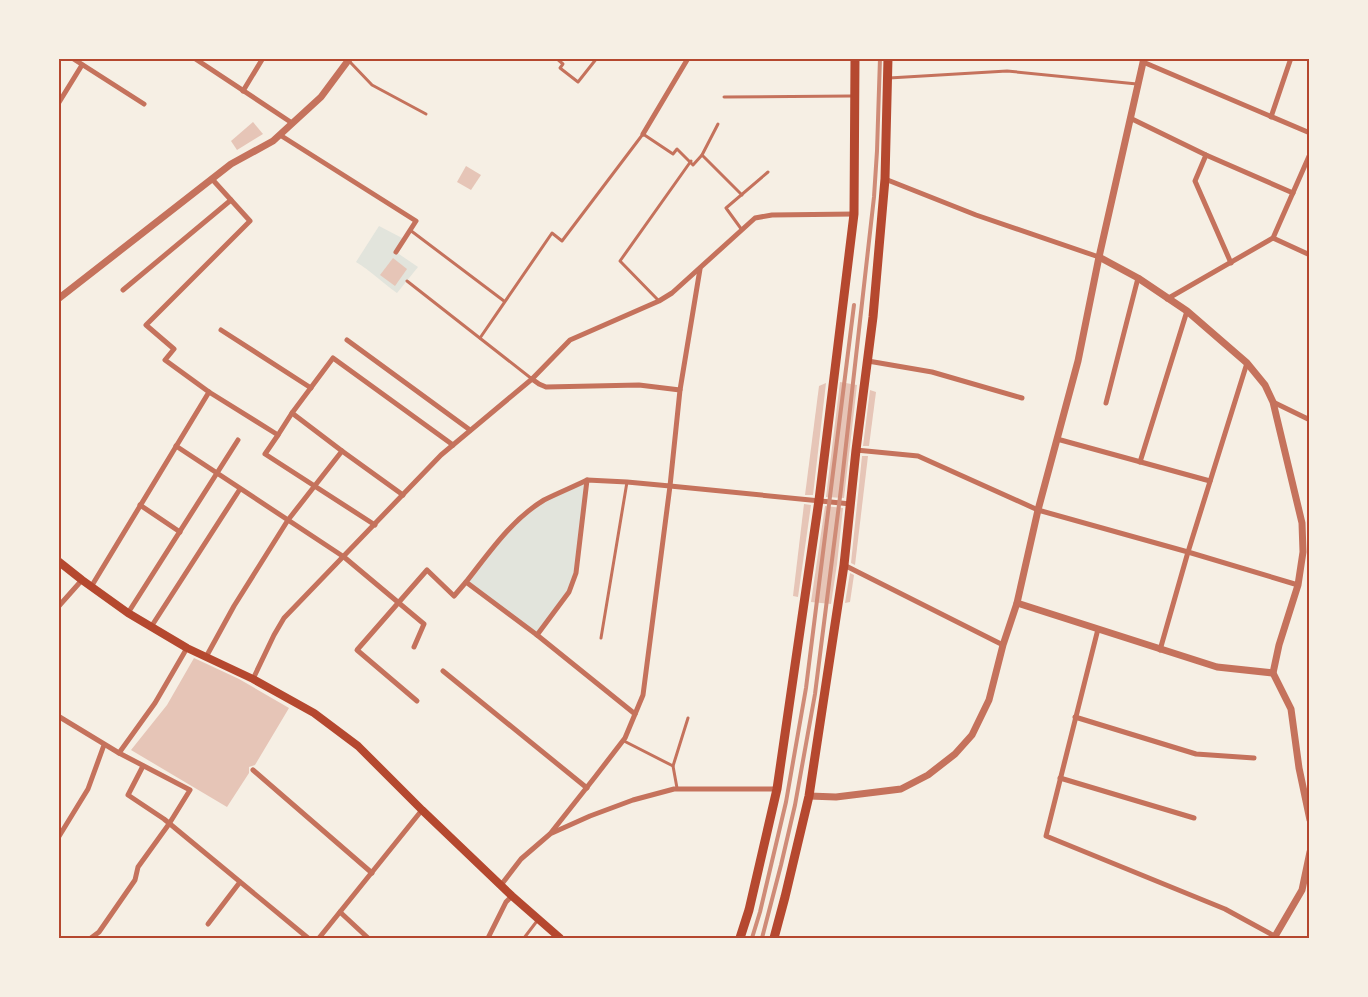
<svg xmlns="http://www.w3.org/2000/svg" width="1368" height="997" font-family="'Libre Baskerville',serif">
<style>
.green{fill:#e2e4dc}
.building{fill:#e6c5b7}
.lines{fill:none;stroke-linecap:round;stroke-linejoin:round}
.service{stroke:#c5725c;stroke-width:3}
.minor{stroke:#c5725c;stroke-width:5}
.tertiary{stroke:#c5725c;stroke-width:7}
.secondary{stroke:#b5482f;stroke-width:8}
.primary{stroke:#b5482f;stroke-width:9}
.rail{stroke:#cf8b77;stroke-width:4}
.neatline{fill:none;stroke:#b5482f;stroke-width:2}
</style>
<rect width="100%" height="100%" fill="#f6efe4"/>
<g class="green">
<path d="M379 226 404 239 396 252 418 267 397 293C383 283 371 271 356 262Z"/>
<path d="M587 480 576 573 569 592 537 635 466 582 503 535 544 501Z"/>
</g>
<g class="building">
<path d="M253 122 263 134 237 150 231 141Z"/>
<path d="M466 166 481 175 471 190 457 182Z"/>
<path d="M393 258 407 269 395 286 380 275Z"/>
<path d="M840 382 857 385 844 498 826 497Z"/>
<path d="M826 383 813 495H805L819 386Z"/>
<path d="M870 390 876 392 869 446H863Z"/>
<path d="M862 456H868L855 565 851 563Z"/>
<path d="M804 504 811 505 798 597 793 596Z"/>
<path d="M825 506 843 508 837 564 831 604 811 602Z"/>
<path d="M850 573 854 575 850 602 845 603Z"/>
<path d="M194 658 239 679 289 708 255 765 249 767V773L227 807 131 750 167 705Z"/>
</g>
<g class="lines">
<g class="service">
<path d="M556 58 563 64 560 68 578 82 597 58"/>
<path d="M350 62 372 85 426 114"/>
<path d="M889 78 1007 71 1137 84"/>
<path d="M724 97 851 96"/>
<path d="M718 124 702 155 742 195"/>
<path d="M410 230 504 301"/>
<path d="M742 230 726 208 768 172"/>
<path d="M407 281 532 379"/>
<path d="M659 301 620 261 691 161"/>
<path d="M480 338 552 233 562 241 643 134 673 154 677 149 693 165 702 155"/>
<path d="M601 638 627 482"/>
<path d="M624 741 673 766 677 788"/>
<path d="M673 766 688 718"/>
<path d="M524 938 537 921"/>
</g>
<g class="minor">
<path d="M72 58 144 104"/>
<path d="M194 58 292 123"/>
<path d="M1143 62 1310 133"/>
<path d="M243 91 263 58"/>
<path d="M58 104 82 65"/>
<path d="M1271 117 1291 58"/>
<path d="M1130 118 1206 155 1293 193"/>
<path d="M643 134 687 60 684 58"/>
<path d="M280 135 416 221 396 252"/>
<path d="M1206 155 1195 181 1231 263"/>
<path d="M212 179 250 221 146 325 174 349 165 360 209 392 278 435 265 454 375 525"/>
<path d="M885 179 976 215 1099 257"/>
<path d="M1273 238 1310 255"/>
<path d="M123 290 231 200"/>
<path d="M1167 299 1273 238 1310 154"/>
<path d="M221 330 311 388"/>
<path d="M347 340 470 430"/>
<path d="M868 361 932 372 1022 398"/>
<path d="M532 379 539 384 546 387 639 385 680 390"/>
<path d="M1273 402 1310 420"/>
<path d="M1106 403 1138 278"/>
<path d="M292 413 342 451 403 495"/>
<path d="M278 435 292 413 333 358 453 445"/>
<path d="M1057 439 1210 481"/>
<path d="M176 446 344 557 424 624 414 647"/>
<path d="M856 450 918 456 1038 510 1188 552 1298 585"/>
<path d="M1140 462 1187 311"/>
<path d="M587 480C573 487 558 493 544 500 511 520 489 553 466 582L537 635 635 714"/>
<path d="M140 505 180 532"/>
<path d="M844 565 1003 645"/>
<path d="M91 587 209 392"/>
<path d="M58 607 82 580"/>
<path d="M128 613 238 440"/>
<path d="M151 627 240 489"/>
<path d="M1098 629 1046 836 1225 909 1278 938"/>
<path d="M537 635 569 592 576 573 587 480 627 482 670 486 680 390 700 269"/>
<path d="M1160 650 1188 552 1247 363"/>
<path d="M206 657 234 606 288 520 342 451"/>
<path d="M443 671 587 788"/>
<path d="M253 679 274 635 284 618 441 455 532 379 570 340 659 301 672 293 755 218 772 215 854 214"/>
<path d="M417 701 357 650 427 570 454 596 466 582"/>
<path d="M58 716 119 753"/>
<path d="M1075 717 1196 754 1254 758"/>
<path d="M143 766 128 795 164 819 308 938"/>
<path d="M253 770 372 873"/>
<path d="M1060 778 1194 818"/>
<path d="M552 833 590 816 633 800 674 789H777"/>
<path d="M58 838 88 789 104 745"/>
<path d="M501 885 521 859 550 834 595 777 625 738 643 695 670 486 851 504"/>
<path d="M340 912 368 938"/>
<path d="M208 924 240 882"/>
<path d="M91 938 99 932 135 880 138 867 169 824 190 790 119 753 155 703 187 648"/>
<path d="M319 938 422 810"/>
<path d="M488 938 506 902 512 896"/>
</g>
<g class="tertiary">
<path d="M1099 257 1138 278 1187 311 1247 363 1265 385 1273 402 1302 523 1303 552 1298 585 1279 645 1273 673 1291 709 1299 768 1310 820"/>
<path d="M58 299 231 164 273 141 321 97 350 58"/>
<path d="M1017 603 1217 667 1273 673"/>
<path d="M809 796 836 797 901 789 928 775 955 754 972 735 989 700 1003 645 1017 603 1038 510 1078 361 1099 257 1144 58"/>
<path d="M1274 938 1302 890 1310 852"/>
</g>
<path class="secondary" d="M58 561 82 580 128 613 187 648 253 679 314 713 358 746 422 810 512 896 560 938"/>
<g class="primary">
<path d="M740 938 749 910 777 789 819 500 854 214 855 58"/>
<path d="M774 938 785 897 809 796 844 565 856 450 873 317 885 179 888 58"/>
</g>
<g class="rail">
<path d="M752 938 760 912 786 802 806 688 854 305"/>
<path d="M762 938 781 865 795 805 815 694 841 489 874 197 877 151 880 58"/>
</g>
</g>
<rect width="1368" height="997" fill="none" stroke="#f6efe4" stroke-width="120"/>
<rect x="60" y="60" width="1248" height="877" class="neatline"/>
</svg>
